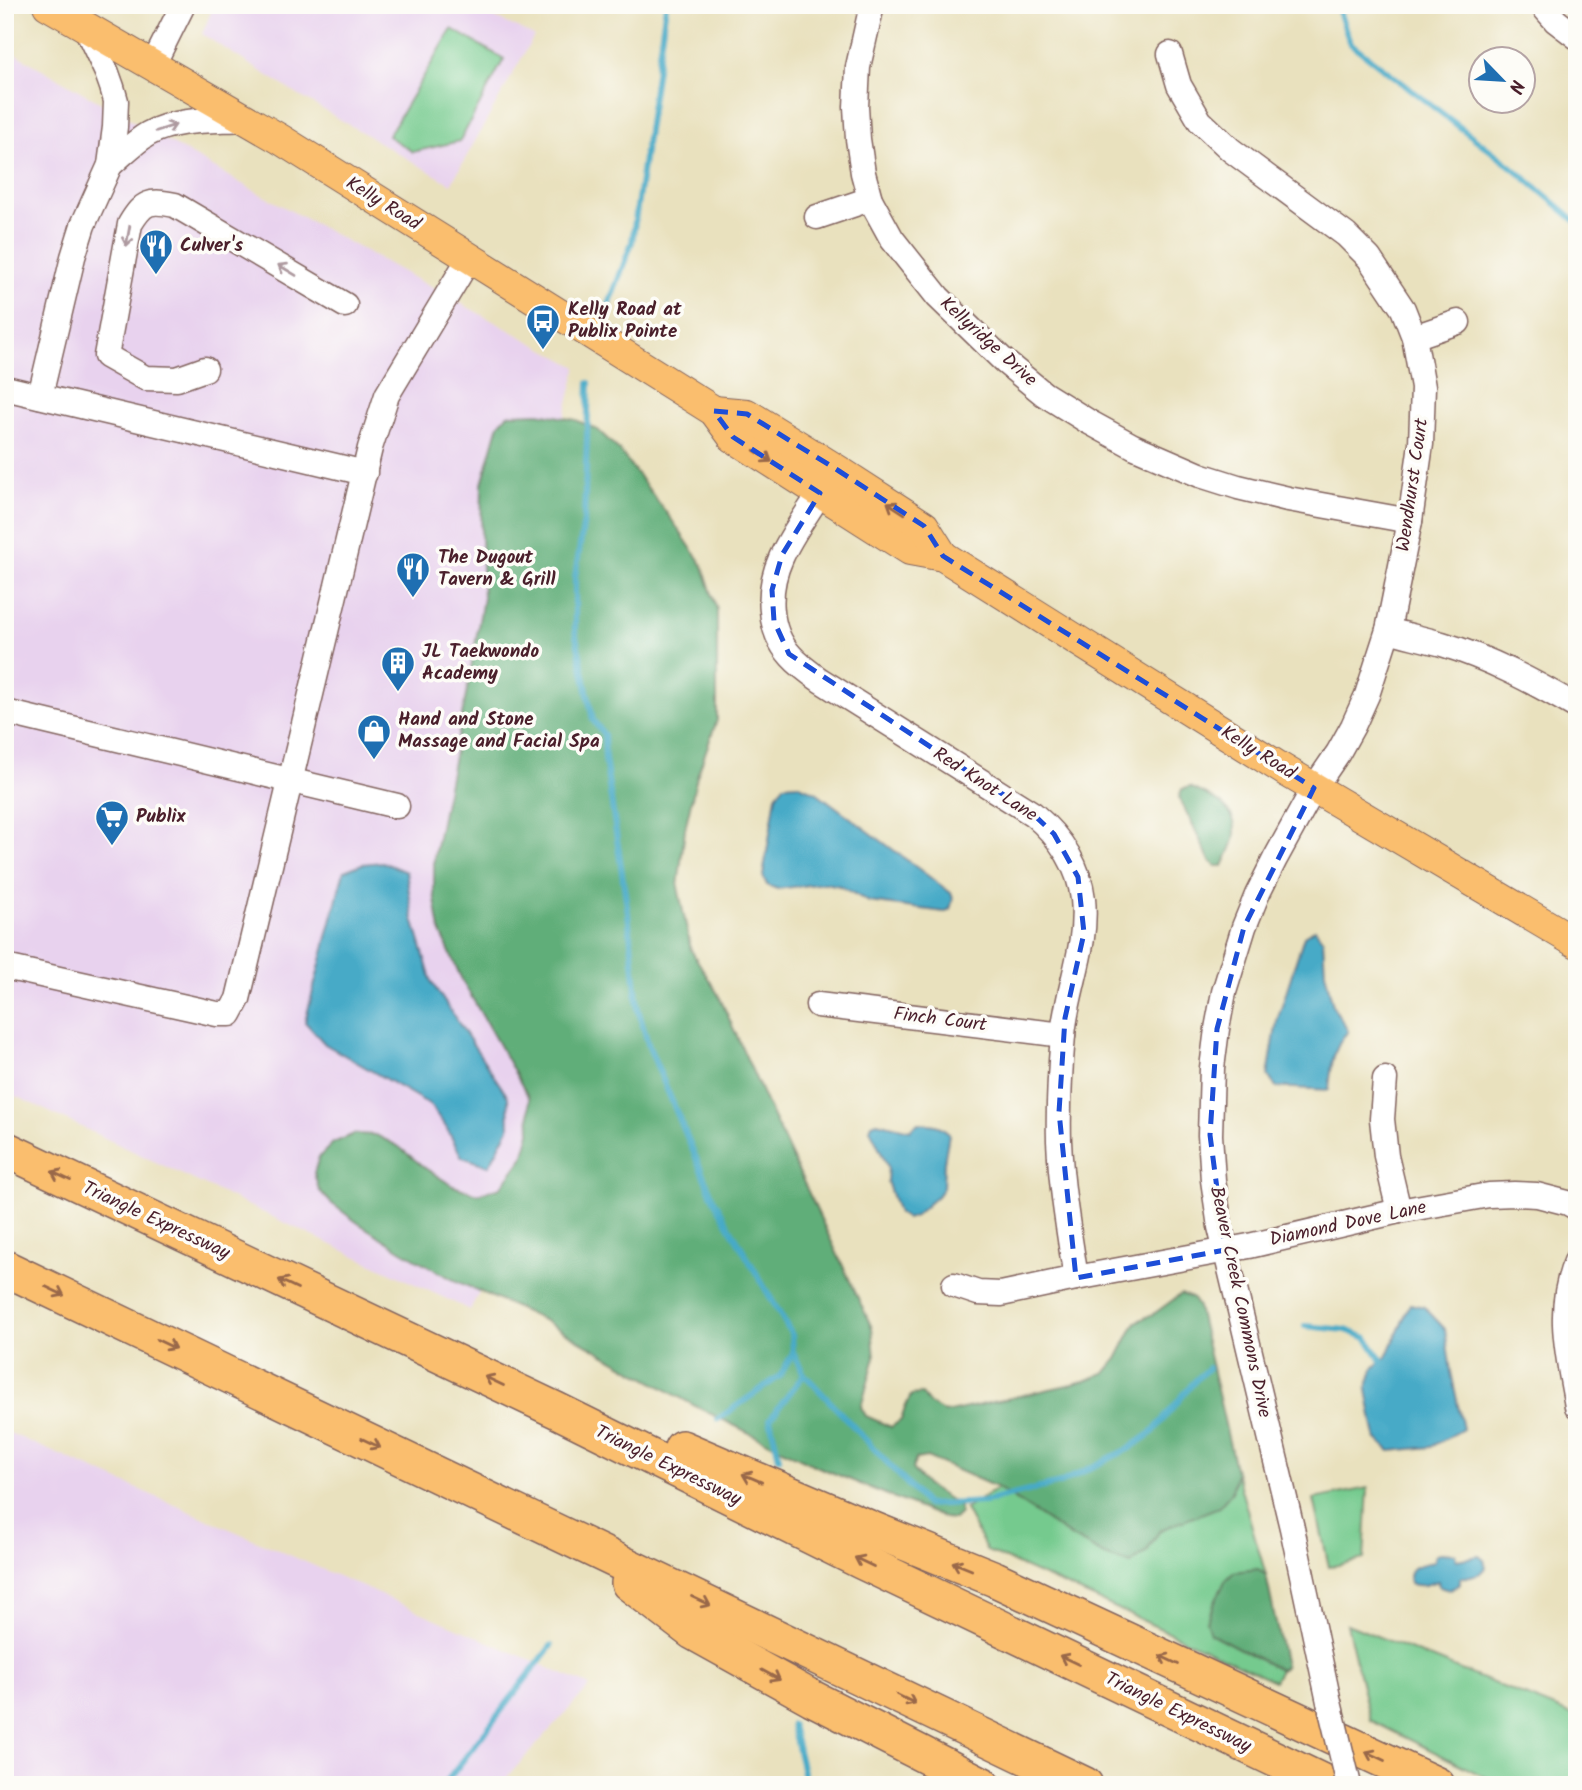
<svg xmlns="http://www.w3.org/2000/svg" width="1582" height="1790" font-family="Kalam,sans-serif">
<style>
.built{fill:#e8d2ee}
.green{fill:#75ca8e;stroke:#60745c;stroke-width:2}
.forest{fill:#60ae79;stroke:#556652;stroke-width:2}
.water{fill:#47aac7;stroke:#486479;stroke-width:2}
.lines{fill:none;stroke-linecap:round;stroke-linejoin:round}
.stream{stroke:#47aac7;stroke-width:6}
.minor-casing{stroke:#82635e;stroke-width:27}
.major-casing{stroke:#82635e;stroke-width:32}
.highway-casing{stroke:#82635e;stroke-width:38}
.minor{stroke:#fff;stroke-width:24}
.major{stroke:#fabe6e;stroke-width:30}
.highway{stroke:#fabe6e;stroke-width:35}
.minor-bridge-casing{stroke:#82635e;stroke-width:27;stroke-linecap:butt}
.minor-bridge{stroke:#fff;stroke-width:24}
.oneway{stroke:#ae9aa0}
.oneway2{stroke:#996749}
.marked{fill:none;stroke:#1d4ed8;stroke-width:5;stroke-dasharray:14 9;stroke-linejoin:round}
.labels{text-anchor:middle;dominant-baseline:central;stroke-width:7;stroke-linejoin:round;paint-order:stroke}
.street-label{font-size:19px;fill:#4a1f2b;stroke:#fdfcf7}
.poi-label{font-size:19px;font-weight:bold;fill:#4a1f2b;stroke:#fdfcf7;text-anchor:start}
</style>
<rect width="100%" height="100%" fill="#fdfcf7"/>
<filter id="ink" filterUnits="userSpaceOnUse"><feTurbulence type="fractalNoise" baseFrequency=".0143" numOctaves="2"/><feDisplacementMap in="SourceGraphic" scale="14" xChannelSelector="R" yChannelSelector="G"/><feConvolveMatrix kernelMatrix="1 2 1 2 8 2 1 2 1" color-interpolation-filters="sRGB"/></filter>
<filter id="wash" filterUnits="userSpaceOnUse"><feTurbulence type="fractalNoise" baseFrequency=".00686" numOctaves="4" result="noise"/><feDisplacementMap in="SourceGraphic" scale="28" xChannelSelector="R" yChannelSelector="G"/><feGaussianBlur stdDeviation="1.57" result="paint"/><feColorMatrix in="noise" values="0 0 0 0 0 0 0 0 0 0 0 0 0 0 0 0 0 1.4 0 .05"/><feComposite in="paint" operator="in"/></filter>
<g filter="url(#wash)">
<rect width="100%" height="100%" fill="#e9e1be"/>
<g class="built">
<path d="M214 5H468L534 36 451 184 298 95 202 34Z"/>
<path d="M5 48 251 189 577 367 564 419 543 1092 524 1203 470 1310 5 1091Z"/>
<path d="M5 1431 590 1686 500 1785H5Z"/>
</g>
<g class="green">
<path d="M452 29 504 59 460 141 413 152 388 136Z"/>
<path d="M1236 1472 1266 1575 1257 1569 1210 1633 1280 1670 1274 1681 1094 1598 987 1551 965 1509 998 1488 1075 1539 1147 1551 1160 1530 1232 1492Z"/>
<path d="M1368 1488 1364 1559 1329 1567 1314 1499Z"/>
<path d="M1347 1624 1577 1717V1785H1501L1370 1720Z"/>
</g>
<g class="forest">
<path d="M539 413 576 420 598 430 619 450 674 523 703 566 717 610V720L697 776 685 829 678 887 691 950 719 996 767 1104 872 1328 875 1357 861 1407 866 1416 891 1427 901 1420 905 1408 911 1395 922 1394 930 1404 945 1413 1085 1381 1106 1372 1117 1359 1136 1322 1155 1313 1181 1294 1192 1298 1198 1307 1236 1472 1232 1492 1219 1507 1160 1530 1147 1551 1131 1564 1110 1558 1075 1539 998 1488 927 1457 916 1459 912 1469 926 1485 960 1506V1513L954 1519 944 1518 816 1466 697 1407 543 1320 452 1279 402 1251 358 1223 331 1203 319 1190 314 1173 319 1157 333 1143 354 1134 376 1135 398 1146 425 1168 453 1186 478 1194 501 1187 523 1158 530 1133 529 1098 462 980 440 930 434 893V857L470 675 483 598 481 537 482 484 499 424 508 414Z"/>
<path d="M1190 787C1210 796 1237 807 1235 833 1235 844 1227 856 1223 866H1216L1210 861 1179 797 1182 789Z"/>
<path d="M1257 1569 1266 1575 1285 1666 1280 1670 1210 1633 1206 1621 1225 1581 1234 1572Z"/>
</g>
<g class="water">
<path d="M797 784 816 792 951 893 953 899 950 909 944 912 869 902 840 886 825 883 777 889 767 885 763 876 776 796 784 785Z"/>
<path d="M382 862 406 872 413 919 432 983 508 1097 509 1128 489 1166 462 1157 446 1127 429 1104 325 1044 305 1022 344 871 362 864Z"/>
<path d="M1315 929 1323 940 1325 972 1333 1006 1348 1031C1332 1049 1331 1067 1329 1090L1276 1087 1268 1076 1277 1021 1304 936Z"/>
<path d="M877 1122 910 1130 918 1123C930 1124 942 1124 949 1134L944 1162 943 1188 937 1196 915 1216 907 1219 898 1213 887 1181 888 1167 870 1129 872 1124Z"/>
<path d="M1410 1304 1424 1307 1445 1329 1451 1372 1463 1429 1431 1447 1390 1451 1376 1438 1367 1390 1373 1369 1388 1355Z"/>
<path d="M1439 1553 1455 1554 1456 1560 1479 1556 1484 1560 1486 1567C1482 1576 1469 1576 1460 1578V1584L1449 1590 1439 1587 1438 1581C1429 1584 1420 1588 1410 1583 1405 1565 1420 1565 1434 1562V1557Z"/>
</g>
<g class="lines">
<g class="stream">
<path d="M1337 5 1350 43 1512 167 1577 222"/>
<path d="M608 307 632 242 666 5"/>
<path d="M589 383 584 520 575 577V631L593 720 604 735 605 759 628 913 638 1009 649 1047 713 1198 792 1335 793 1353 804 1374 770 1419 779 1458"/>
<path d="M1305 1326 1346 1330 1367 1338 1386 1367"/>
<path d="M804 1374 927 1505 984 1502 1060 1483 1130 1448 1153 1432 1193 1383 1208 1368"/>
<path d="M718 1419 780 1376 793 1353"/>
<path d="M792 1725 806 1785"/>
<path d="M444 1785 551 1646"/>
</g>
</g>
</g>
<g filter="url(#ink)">
<g class="lines">
<g class="minor-casing">
<g id="minor">
<path d="M872 5 858 67 856 107 858 139 863 173 870 199 892 239 938 297 1005 362 1044 394 1089 422 1133 446 1200 475 1238 487 1288 499 1410 521"/>
<path d="M1542 5 1556 21 1577 37"/>
<path d="M1170 54 1179 85 1200 121 1231 150 1346 235 1369 258 1403 309 1414 337 1423 387 1421 444 1410 521 1388 630 1367 695 1353 726 1338 753 1314 788 1275 859 1257 895 1244 927 1224 992 1217 1029 1212 1068 1211 1101 1210 1135 1213 1180 1220 1227 1292 1528 1329 1702"/>
<path d="M153 65 183 5"/>
<path d="M110 165C122 155 134 142 148 134 177 118 213 121 245 119"/>
<path d="M817 217 870 199"/>
<path d="M1414 337 1458 322"/>
<path d="M205 369 177 379 145 378 106 356 130 224C144 201 150 200 175 205L345 305"/>
<path d="M5 388 365 473"/>
<path d="M40 396 73 257 83 225 110 165 115 127 116 101 112 87 107 73 85 26"/>
<path d="M820 493C807 514 791 535 781 558 767 589 767 630 791 656 799 665 810 673 820 680L1033 814C1059 836 1079 865 1083 899 1088 946 1067 989 1063 1035 1060 1070 1058 1106 1059 1141 1061 1187 1069 1233 1076 1278"/>
<path d="M1388 630C1406 635 1424 639 1442 644 1489 658 1534 682 1577 707"/>
<path d="M5 712 397 806"/>
<path d="M5 967 217 1014H230L238 999 370 448 387 395 470 257"/>
<path d="M818 1005 1063 1035"/>
<path d="M1385 1079 1382 1119 1386 1156 1399 1211"/>
<path d="M1577 1259C1555 1307 1568 1356 1577 1406"/>
<path d="M954 1285 978 1293 1001 1294 1076 1278 1249 1246 1399 1211 1489 1195 1514 1194 1537 1195 1568 1203 1577 1208"/>
</g>
</g>
<g class="major-casing">
<g id="major">
<path d="M48 5 280 139 714 411 733 437 910 550 943 556 1284 770 1577 943"/>
<path d="M714 411 747 414 839 471 924 526 943 556"/>
</g>
</g>
<g class="highway-casing">
<g id="highway">
<path d="M5 1149 556 1410 861 1561 1329 1785"/>
<path d="M5 1268 1085 1785"/>
<path d="M682 1448 874 1530 995 1579 1437 1785"/>
<path d="M629 1583 693 1632 812 1698 983 1785"/>
</g>
</g>
<use href="#minor" class="minor"/>
<use href="#major" class="major"/>
<use href="#highway" class="highway"/>
<g class="minor-bridge-casing">
<path id="minor-bridge" d="M1329 1702 1349 1785"/>
</g>
<use href="#minor-bridge" class="minor-bridge"/>
</g>
<defs><path id="oneway-shaft" d="M-6 0H5M1.5-3L5.5 0L1.5 3" fill="none" stroke-width="1.6" stroke-linecap="round" stroke-linejoin="round" transform="scale(1.75)"/></defs>
<g class="oneway">
<use href="#oneway-shaft" transform="translate(166 128) rotate(-18)"/>
<use href="#oneway-shaft" transform="translate(128 236) rotate(100)"/>
<use href="#oneway-shaft" transform="translate(287 270) rotate(-149)"/>
</g>
<g class="oneway2">
<use href="#oneway-shaft" transform="translate(763 456) rotate(33)"/>
<use href="#oneway-shaft" transform="translate(896 508) rotate(-147)"/>
<use href="#oneway-shaft" transform="translate(61 1176) rotate(-155)"/>
<use href="#oneway-shaft" transform="translate(288 1284) rotate(-155)"/>
<use href="#oneway-shaft" transform="translate(55 1291) rotate(26)"/>
<use href="#oneway-shaft" transform="translate(166 1344) rotate(26)"/>
<use href="#oneway-shaft" transform="translate(494 1381) rotate(-155)"/>
<use href="#oneway-shaft" transform="translate(371 1443) rotate(26)"/>
<use href="#oneway-shaft" transform="translate(752 1478) rotate(-157)"/>
<use href="#oneway-shaft" transform="translate(864 1562) rotate(-154)"/>
<use href="#oneway-shaft" transform="translate(962 1566) rotate(-158)"/>
<use href="#oneway-shaft" transform="translate(701 1601) rotate(25)"/>
<use href="#oneway-shaft" transform="translate(1069 1660) rotate(-155)"/>
<use href="#oneway-shaft" transform="translate(1169 1660) rotate(-155)"/>
<use href="#oneway-shaft" transform="translate(771 1675) rotate(29)"/>
<use href="#oneway-shaft" transform="translate(906 1699) rotate(26)"/>
<use href="#oneway-shaft" transform="translate(1375 1756) rotate(-155)"/>
</g>
</g>
<path class="marked" d="M714 411 747 414 839 471 924 526 943 556 1314 788 1244 927 1217 1029 1210 1135 1225 1250 1076 1278 1059 1112 1065 1018 1084 933 1078 877 1054 834 1033 814 789 654 774 621 772 590 782 555 820 493 733 437Z"/>
<defs>
<g id="restaurant-pin" transform="scale(1.75)"><path d="M0 17L-7.5 6A9.5 9.5 0 1 1 7.5 6Z" fill="#1f6fb2" stroke="#fdfcf7"/><path d="M-5-6h1v4h1v-4h1v4h1v-4h1v5L-1.5 .5V6h-2V.5L-5-1ZM5-6V6H3V1.5H1.5Q1.5-4 5-6Z" fill="#fff"/></g>
<g id="bus-pin" transform="scale(1.75)"><path d="M0 17L-7.5 6A9.5 9.5 0 1 1 7.5 6Z" fill="#1f6fb2" stroke="#fdfcf7"/><path d="M-5-6H5V4H4V6H2V4H-2V6H-4V4H-5ZM-3.5-4V0h7V-4ZM-3.5 1.2v1.5H-2V1.2ZM2 1.2v1.5H3.5V1.2Z" fill="#fff"/></g>
<g id="building-pin" transform="scale(1.75)"><path d="M0 17L-7.5 6A9.5 9.5 0 1 1 7.5 6Z" fill="#1f6fb2" stroke="#fdfcf7"/><path d="M-4-6H4V6H1V3H-1V6H-4ZM-2.5-4.3h1.7v1.8h-1.7ZM.8-4.3h1.7v1.8H.8ZM-2.5-1h1.7V.8h-1.7ZM.8-1h1.7V.8H.8Z" fill="#fff"/></g>
<g id="shop-pin" transform="scale(1.75)"><path d="M0 17L-7.5 6A9.5 9.5 0 1 1 7.5 6Z" fill="#1f6fb2" stroke="#fdfcf7"/><path d="M-5-2.5h2.3a2.7 3.5 0 0 1 5.4 0H5L5.5 6h-11ZM-1.5-2.5h3a1.5 2.3 0 0 0-3 0Z" fill="#fff"/></g>
<g id="supermarket-pin" transform="scale(1.75)"><path d="M0 17L-7.5 6A9.5 9.5 0 1 1 7.5 6Z" fill="#1f6fb2" stroke="#fdfcf7"/><path d="M-6-5.5h2.5l.6 2H6L4.5 2H-2.5L-4.4-4H-6ZM-1.5 3.2a1.3 1.3 0 1 0 .1 0ZM3 3.2a1.3 1.3 0 1 0 .1 0Z" fill="#fff"/></g>
</defs>
<g fill-rule="evenodd">
<use href="#restaurant-pin" x="156" y="246"/>
<use href="#bus-pin" x="543" y="321"/>
<use href="#restaurant-pin" x="413" y="569"/>
<use href="#building-pin" x="398" y="663"/>
<use href="#shop-pin" x="374" y="731"/>
<use href="#supermarket-pin" x="112" y="817"/>
</g>
<g class="labels">
<g class="street-label">
<text transform="translate(383 204) rotate(32)">Kelly Road</text>
<text transform="translate(988 342) rotate(42)">Kellyridge Drive</text>
<text transform="translate(1413 485) rotate(-82)">Wendhurst Court</text>
<text transform="translate(1258 753) rotate(32)">Kelly Road</text>
<text transform="translate(985 785) rotate(33)">Red Knot Lane</text>
<text transform="translate(940 1020) rotate(7)">Finch Court</text>
<text transform="translate(156 1221) rotate(25)">Triangle Expressway</text>
<text transform="translate(1348 1224) rotate(-12)">Diamond Dove Lane</text>
<text transform="translate(1240 1302) rotate(78)">Beaver Creek Commons Drive</text>
<text transform="translate(668 1466) rotate(26)">Triangle Expressway</text>
<text transform="translate(1178 1713) rotate(26)">Triangle Expressway</text>
</g>
<g class="poi-label">
<text x="180" y="246">Culver's</text>
<text x="568" y="310">Kelly Road at<tspan x="568" dy="22">Publix Pointe</tspan></text>
<text x="438" y="558">The Dugout<tspan x="438" dy="22">Tavern &amp; Grill</tspan></text>
<text x="422" y="652">JL Taekwondo<tspan x="422" dy="22">Academy</tspan></text>
<text x="398" y="720">Hand and Stone<tspan x="398" dy="22">Massage and Facial Spa</tspan></text>
<text x="136" y="817">Publix</text>
</g>
</g>
<rect width="1582" height="1790" fill="none" stroke="#fdfcf7" stroke-width="28"/>
<g transform="translate(1502 80) rotate(115)"><circle r="33" fill="#fdfcf7" stroke="#b5a4a5" stroke-width="2"/>
<path d="M0-5L12 26L0 18L-12 26Z" fill="#1f6fb2"/>
<text y="-10" font-size="19" font-weight="bold" text-anchor="middle" fill="#4a1f2b">N</text>
</g>
</svg>
